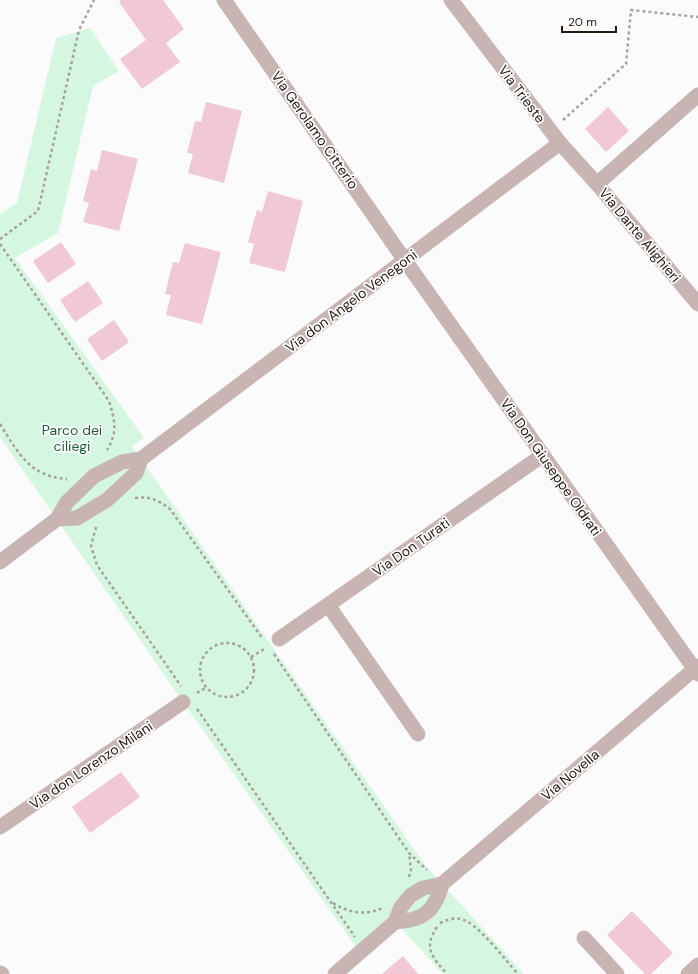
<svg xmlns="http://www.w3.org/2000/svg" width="698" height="974" font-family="'DM Sans',sans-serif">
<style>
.green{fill:#d5f6e0}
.building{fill:#f1c8d5}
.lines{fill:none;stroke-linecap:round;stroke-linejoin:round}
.path{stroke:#a6a19e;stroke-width:2.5;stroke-dasharray:3 3;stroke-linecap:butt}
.minor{stroke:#c8b5b3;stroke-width:15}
.labels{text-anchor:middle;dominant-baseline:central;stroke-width:3.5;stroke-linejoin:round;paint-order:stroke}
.street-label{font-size:14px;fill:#24180f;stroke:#fff}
.park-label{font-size:14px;fill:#1b5c39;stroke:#fff}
</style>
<rect width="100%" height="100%" fill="#fbfbfb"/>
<path class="green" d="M90 28 119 71 93 86 58 233 15 258 144 438 132 446 425 865 524 974H443L390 916 356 947 183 702 0 437V214L17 203 56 38Z"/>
<g class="building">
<path d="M121 0H163L184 29 166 43 180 62 142 89 120 59 146 40 119 2Z"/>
<path d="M206 102 242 111 224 183 188 173 193 154 187 153 195 121 201 122Z"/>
<path d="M608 107 629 131 606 152 585 129Z"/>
<path d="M102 150 138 159 119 231 83 222 89 203 83 201 91 169 97 171Z"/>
<path d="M268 191 303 201 285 272 249 263 254 244 248 242 257 210 262 212Z"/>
<path d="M61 242 76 264 48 283 33 261Z"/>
<path d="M185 243 221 252 202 324 166 315 171 295 165 294 173 262 179 263Z"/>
<path d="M88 281 103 303 75 322 60 300Z"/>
<path d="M114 320 129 342 102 361 87 339Z"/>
<path d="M121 772 140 797 90 833 72 807Z"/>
<path d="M632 911 673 953 651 974H645L607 935Z"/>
<path d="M403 956 418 974H382Z"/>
</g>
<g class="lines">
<g class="path">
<path d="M563 120 626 64 631 10 698 17"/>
<path d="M0 239 38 211 79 30 94 0"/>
<path d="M0 244 109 401C115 421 118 432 107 450"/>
<path d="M0 424C19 454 29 476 67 479"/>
<path d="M135 498C150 496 158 500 170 509L263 639"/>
<path d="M96 527 91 546 97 565 181 686"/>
<circle cx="227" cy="670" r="27"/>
<path d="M274 654 409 853 427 870"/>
<path d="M251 657 266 648"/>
<path d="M197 693 205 688"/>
<path d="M197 709 355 937"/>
<path d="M409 877 411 870 409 853"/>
<path d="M333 903C350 913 364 916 383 908"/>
<path d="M440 923C447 920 454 917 461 919 477 922 506 961 518 974"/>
<path d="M437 927C423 948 432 957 447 974"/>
</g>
<g class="minor">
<path d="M224 0 399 252 698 674"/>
<path d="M451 0 560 143 597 184 698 304"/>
<path d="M597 184 698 95"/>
<path d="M57 519 77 518 107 500 136 473 141 459"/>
<path d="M0 562 57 519 67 502 94 476 122 462 141 459 560 143"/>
<path d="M328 605 418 734"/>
<path d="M279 639 543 455"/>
<path d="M0 827 183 702"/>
<path d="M395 922C423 921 435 911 442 884"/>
<path d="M584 938 617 974"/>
<path d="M0 973 2 974"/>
<path d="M335 974 395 922 401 907 411 895 423 888 442 884 698 666"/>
<path d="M688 974 698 965"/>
</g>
</g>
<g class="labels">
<g class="street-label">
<text transform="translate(522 94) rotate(53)">Via Trieste</text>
<text transform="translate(315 130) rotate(55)">Via Gerolamo Citterio</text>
<text transform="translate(640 235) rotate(50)">Via Dante Alighieri</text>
<text transform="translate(351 301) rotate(-37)">Via don Angelo Venegoni</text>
<text transform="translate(551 467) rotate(55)">Via Don Giuseppe Oldrati</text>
<text transform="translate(411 547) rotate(-35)">Via Don Turati</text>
<text transform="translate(91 765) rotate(-34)">Via don Lorenzo Milani</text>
<text transform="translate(570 775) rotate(-40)">Via Novella</text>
</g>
<g class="park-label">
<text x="72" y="430">Parco dei<tspan x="72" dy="16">ciliegi</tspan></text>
</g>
</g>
<path d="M562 26v6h54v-6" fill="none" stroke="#24180f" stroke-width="2"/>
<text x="568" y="26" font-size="12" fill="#24180f" stroke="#ffffff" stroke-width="3" paint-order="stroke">20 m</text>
</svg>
